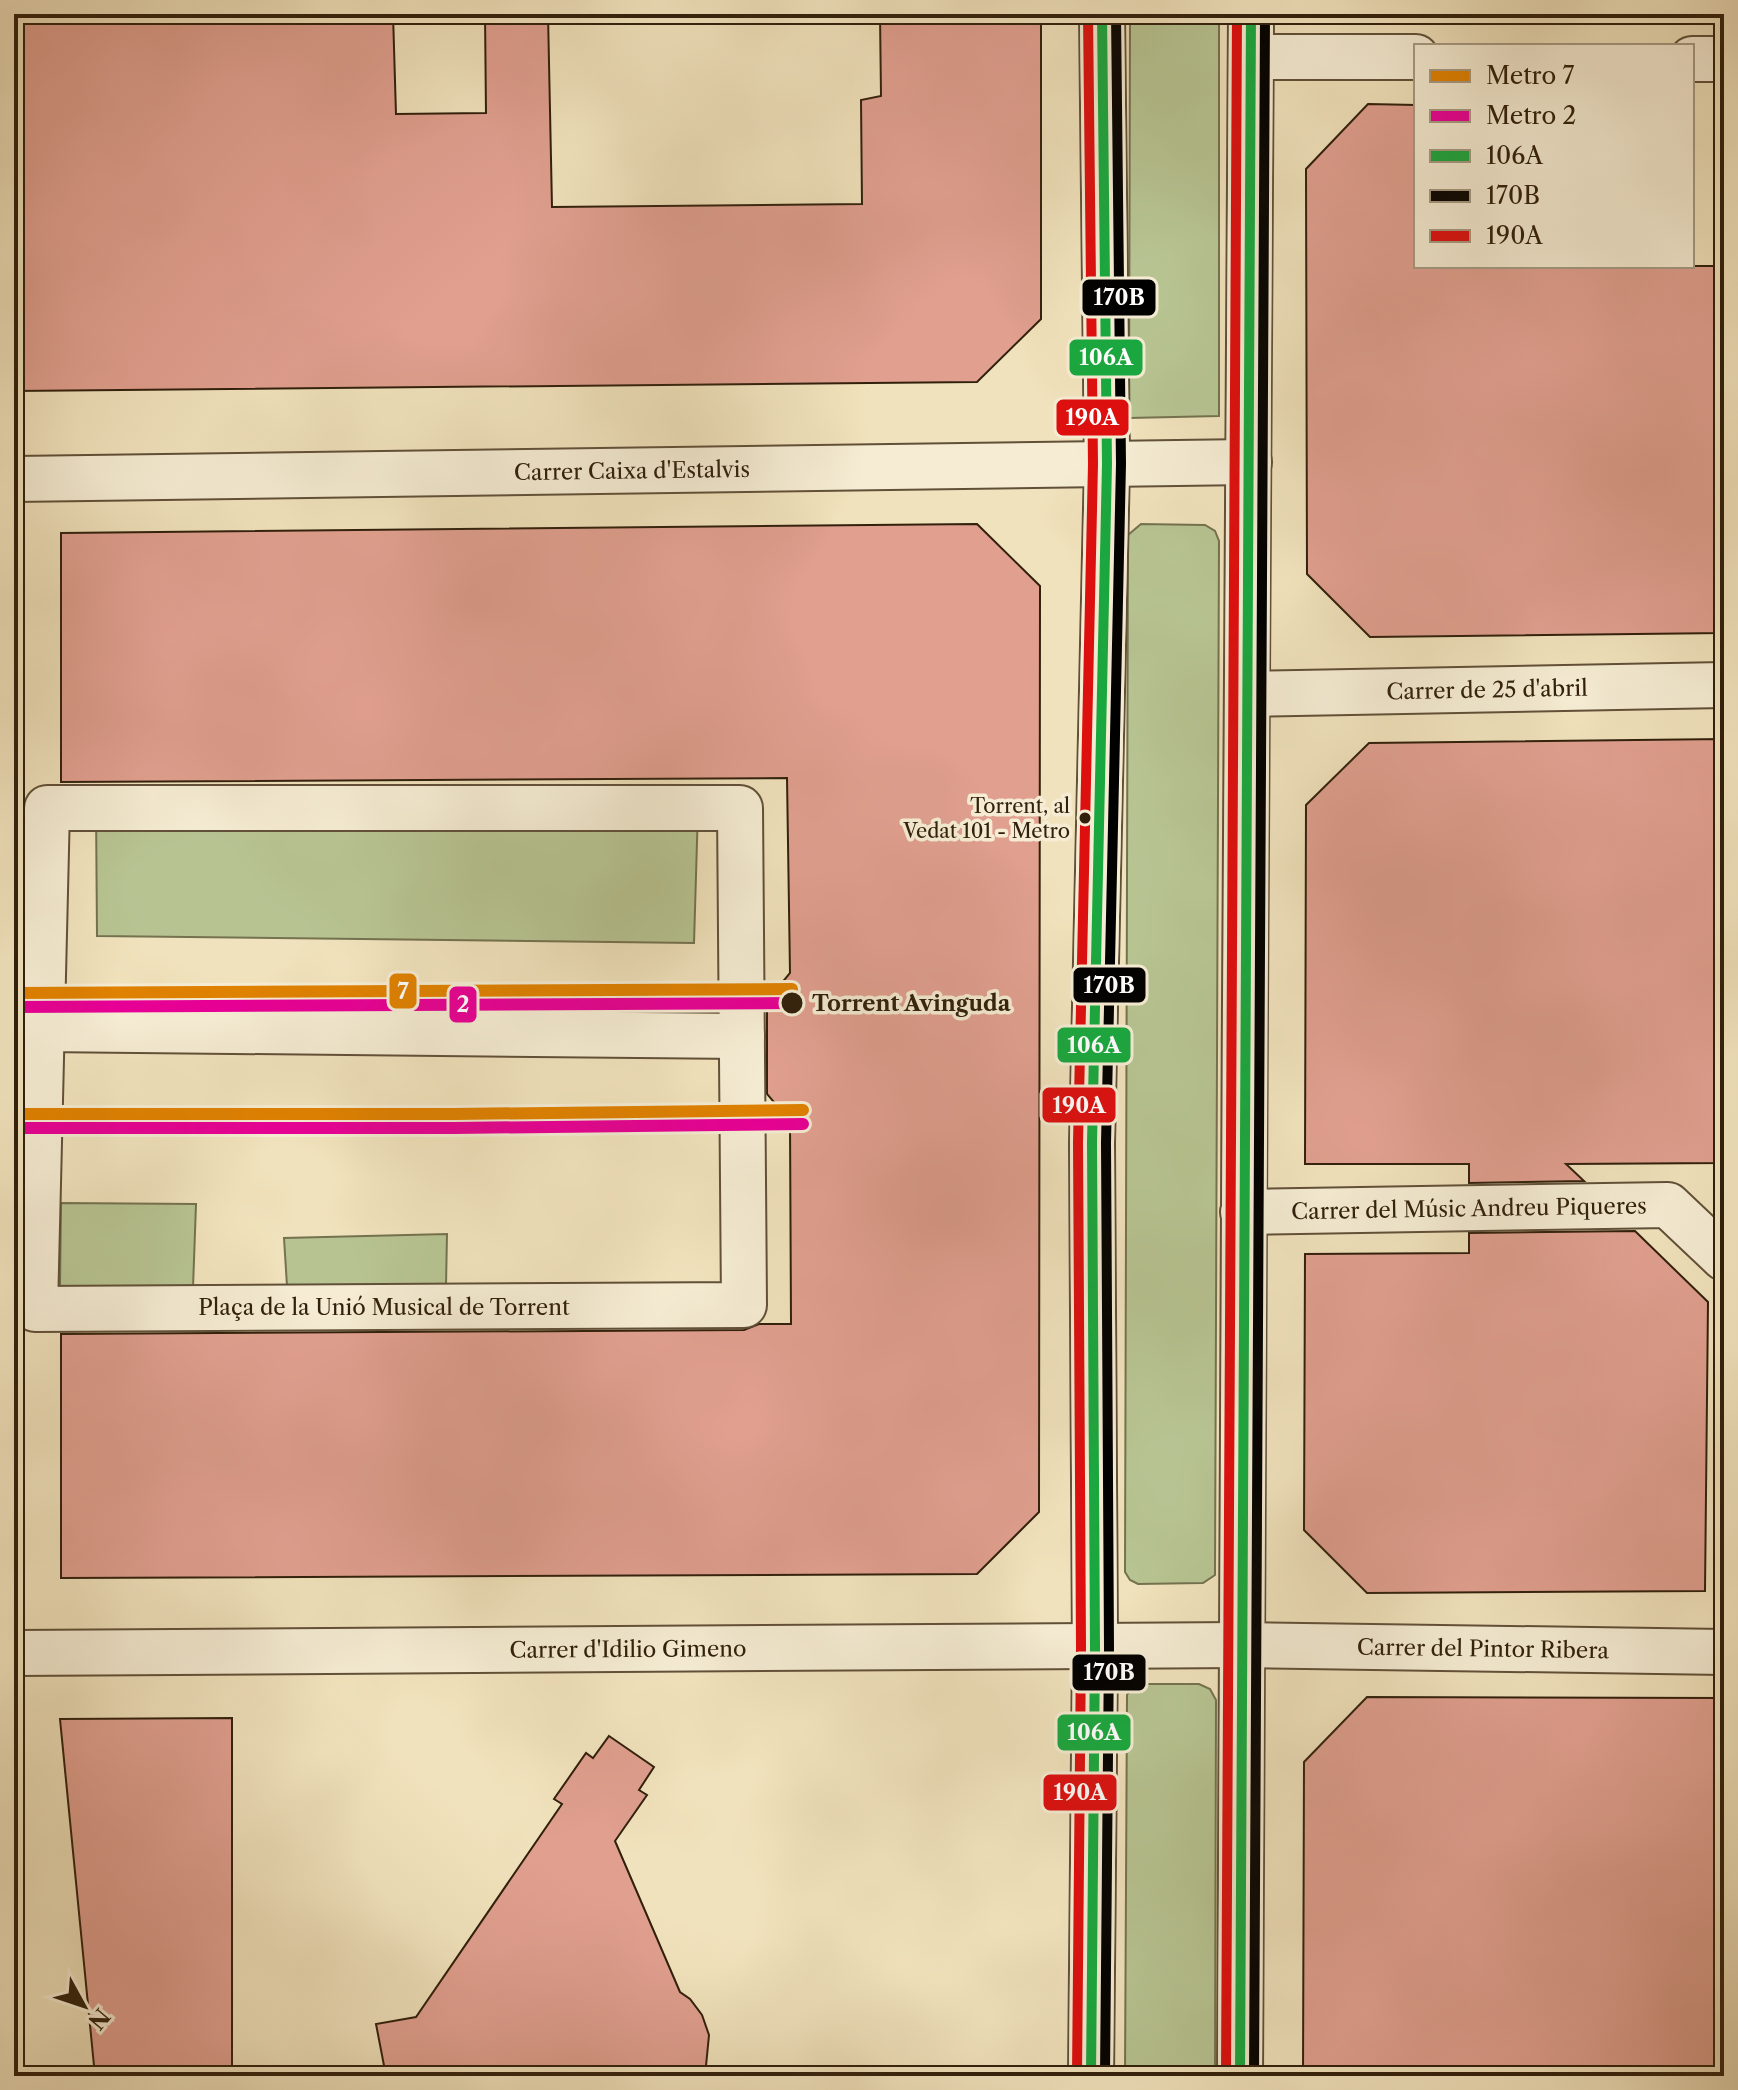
<svg xmlns="http://www.w3.org/2000/svg" width="1738" height="2090" font-family="'Libre Caslon Text',serif">
<style>
.green{fill:#b7c492;stroke:#74724f;stroke-width:2}
.building{fill:#e09f8f;stroke:#31200c;stroke-width:2}
.lines{fill:none;stroke-linecap:round;stroke-linejoin:round}
.pedestrian-casing{stroke:#615038;stroke-width:48}
.minor-casing{stroke:#615038;stroke-width:48}
.tertiary-casing{stroke:#615038;stroke-width:48}
.pedestrian{stroke:#f5ecd3;stroke-width:44}
.minor{stroke:#f5ecd3;stroke-width:44}
.tertiary{stroke:#f5ecd3;stroke-width:44}
.bus-1-casing{stroke:#f5ecd3;stroke-width:16}
.bus-2-casing{stroke:#f5ecd3;stroke-width:16}
.bus-3-casing{stroke:#f5ecd3;stroke-width:16}
.bus-1{stroke:#19a83f;stroke-width:10}
.bus-2{stroke:#000;stroke-width:10}
.bus-3{stroke:#dd0f0f;stroke-width:10}
.metro-1-casing{stroke:#f5ecd3;stroke-width:18}
.metro-2-casing{stroke:#f5ecd3;stroke-width:18}
.metro-1{stroke:#df8101;stroke-width:12}
.metro-2{stroke:#e70095;stroke-width:12}
.bus-dot{fill:#31200c;stroke:#f5ecd3;stroke-width:3}
.labels{text-anchor:middle;dominant-baseline:central;stroke-width:7;stroke-linejoin:round;paint-order:stroke}
.bus-label{font-size:20px;fill:#31200c;stroke:#f5ecd3;text-anchor:end}
.street-label{font-size:22px;fill:#31200c;stroke:#f5ecd3}
.stop-label{font-size:22px;font-weight:bold;fill:#31200c;stroke:#f5ecd3;text-anchor:start}
.line-badge{stroke:#f5ecd3;stroke-width:3}
.badge-label{font-size:22px;text-anchor:middle;font-weight:bold;fill:#fff}
</style>
<rect width="100%" height="100%" fill="#f0e2bc"/>
<filter id="stains"><feTurbulence type="fractalNoise" baseFrequency=".0025" numOctaves="4"/><feColorMatrix values="0 0 0 0 .2 0 0 0 0 .09 0 0 0 0 .02 0 0 0 .5 -.17"/></filter>
<radialGradient id="worn" r=".72"><stop offset=".6" stop-color="#630" stop-opacity="0"/><stop offset="1" stop-color="#630" stop-opacity=".3"/></radialGradient>
<g class="green">
<path d="M1130 14H1219V416L1129 418Z"/>
<path d="M1141 524 1205 525 1215 531 1219 541 1215 1575 1203 1583 1138 1584 1130 1580 1125 1572 1128 535Z"/>
<path d="M96 808H698L694 943 97 936Z"/>
<path d="M61 1203 196 1204 193 1288 60 1286Z"/>
<path d="M447 1234 446 1286H287L284 1238Z"/>
<path d="M1142 1684H1199L1210 1689 1216 1700 1215 2076H1125L1127 1695 1132 1687Z"/>
</g>
<g class="building">
<path d="M14 14H393L396 114 486 113 485 14H548L552 207 862 204 861 100 881 96 880 14H1041V319L977 382 14 391Z"/>
<path d="M1368 104 1416 105V266H1724V633L1370 637 1307 574 1306 169Z"/>
<path d="M977 524 1040 586 1039 1512 977 1574 61 1578V1334L744 1330 759 1324H791L790 1121 767 1094V1001L790 973 787 778 61 782V533Z"/>
<path d="M1724 739V1163L1566 1164 1584 1181 1469 1183V1164H1305L1306 805 1369 743Z"/>
<path d="M1635 1231 1708 1302 1705 1591 1367 1593 1304 1530 1305 1254 1469 1253V1233Z"/>
<path d="M1367 1697 1724 1698V2076H1303L1304 1762Z"/>
<path d="M232 1718V2076H95L60 1719Z"/>
<path d="M609 1736 654 1767 639 1790 647 1795 615 1841 680 1992 690 1999 702 2015 709 2035 705 2076H386L376 2024 416 2017 562 1804 554 1799 586 1753 593 1758Z"/>
</g>
<g class="lines">
<g class="pedestrian-casing">
<g id="pedestrian">
<path d="M47 808H740L744 1305 35 1309Z"/>
<path d="M42 1029 742 1036"/>
</g>
</g>
<g class="minor-casing">
<g id="minor">
<path d="M1251 57H1416"/>
<path d="M1692 59H1724"/>
<path id="s1" d="M1249 694 1724 685"/>
<path id="s2" d="M1243 1212 1668 1205 1724 1258"/>
<path id="s3" d="M1241 1645 1724 1652"/>
</g>
</g>
<g class="tertiary-casing">
<g id="tertiary">
<path id="s4" d="M14 479 1249 462"/>
<path id="s5" d="M14 1653 1241 1645"/>
<path d="M1091 2076 1095 1648 1092 1143 1107 464 1102 14"/>
<path d="M1240 2076C1242 1389 1247 701 1251 14"/>
</g>
</g>
<use href="#pedestrian" class="pedestrian"/>
<use href="#minor" class="minor"/>
<use href="#tertiary" class="tertiary"/>
<g class="bus-1-casing">
<g id="bus-1">
<path d="M1091 2076 1095 1648 1092 1143 1107 464 1102 14"/>
<path d="M1240 2076 1251 14"/>
</g>
</g>
<g class="bus-2-casing">
<g id="bus-2">
<path d="M1105 2076 1109 1648 1106 1143 1121 464 1116 14"/>
<path d="M1254 2076 1265 14"/>
</g>
</g>
<g class="bus-3-casing">
<g id="bus-3">
<path d="M1077 2076 1081 1648 1078 1143 1093 464 1088 14"/>
<path d="M1226 2076 1237 14"/>
</g>
</g>
<use href="#bus-1" class="bus-1"/>
<use href="#bus-2" class="bus-2"/>
<use href="#bus-3" class="bus-3"/>
<g class="metro-1-casing">
<g id="metro-1">
<path d="M14 993 792 989"/>
<path d="M14 1114H454L803 1110"/>
</g>
</g>
<g class="metro-2-casing">
<g id="metro-2">
<path d="M14 1007 792 1003"/>
<path d="M14 1128H454L803 1124"/>
</g>
</g>
<use href="#metro-1" class="metro-1"/>
<use href="#metro-2" class="metro-2"/>
</g>
<g class="bus-dot">
<circle cx="1085" cy="818" r="7"/>
<circle cx="792" cy="1003" r="12"/>
</g>
<g class="labels">
<g class="bus-label">
<text x="1070" y="806">Torrent, al<tspan x="1070" dy="25">Vedat 101 - Metro</tspan></text>
</g>
<g class="street-label">
<text stroke="none"><textPath href="#s4" startOffset="618">Carrer Caixa d'Estalvis</textPath></text>
<text stroke="none"><textPath href="#s1" startOffset="238">Carrer de 25 d'abril</textPath></text>
<text stroke="none"><textPath href="#s2" startOffset="226">Carrer del Músic Andreu Piqueres</textPath></text>
<text x="384" y="1307">Plaça de la Unió Musical de Torrent</text>
<text stroke="none"><textPath href="#s5" startOffset="614">Carrer d'Idilio Gimeno</textPath></text>
<text stroke="none"><textPath href="#s3" startOffset="242">Carrer del Pintor Ribera</textPath></text>
</g>
<g class="stop-label">
<text x="812" y="1003">Torrent Avinguda</text>
</g>
</g>
<g class="line-badge">
<rect x="1081" y="278" width="76" height="39" rx="8" fill="#000"/>
<rect x="1068" y="338" width="76" height="39" rx="8" fill="#19a83f"/>
<rect x="1055" y="398" width="75" height="39" rx="8" fill="#dd0f0f"/>
<rect x="1072" y="966" width="75" height="38" rx="8" fill="#000"/>
<rect x="388" y="972" width="30" height="38" rx="8" fill="#df8101"/>
<rect x="448" y="985" width="30" height="39" rx="8" fill="#e70095"/>
<rect x="1056" y="1026" width="76" height="38" rx="8" fill="#19a83f"/>
<rect x="1041" y="1086" width="76" height="38" rx="8" fill="#dd0f0f"/>
<rect x="1071" y="1653" width="76" height="39" rx="8" fill="#000"/>
<rect x="1056" y="1713" width="76" height="39" rx="8" fill="#19a83f"/>
<rect x="1042" y="1773" width="76" height="39" rx="8" fill="#dd0f0f"/>
</g>
<g class="badge-label">
<text x="1119" y="305">170B</text>
<text x="1106" y="365">106A</text>
<text x="1092" y="425">190A</text>
<text x="1109" y="993">170B</text>
<text x="403" y="999">7</text>
<text x="463" y="1012">2</text>
<text x="1094" y="1053">106A</text>
<text x="1079" y="1113">190A</text>
<text x="1109" y="1680">170B</text>
<text x="1094" y="1740">106A</text>
<text x="1080" y="1800">190A</text>
</g>
<rect width="1738" height="2090" fill="none" stroke="#f0e2bc" stroke-width="48"/>
<rect x="16" y="16" width="1706" height="2058" fill="none" stroke="#31200c" stroke-width="4"/>
<rect x="24" y="24" width="1690" height="2042" fill="none" stroke="#31200c" stroke-width="2"/>
<rect x="1414" y="44" width="280" height="224" fill="#f5ecd3" stroke="#a79a83" stroke-width="2"/>
<rect x="1430" y="70" width="40" height="12" fill="#df8101" stroke="#a79a83" stroke-width="2"/>
<text x="1486" y="84" font-size="24" fill="#31200c">Metro 7</text>
<rect x="1430" y="110" width="40" height="12" fill="#e70095" stroke="#a79a83" stroke-width="2"/>
<text x="1486" y="124" font-size="24" fill="#31200c">Metro 2</text>
<rect x="1430" y="150" width="40" height="12" fill="#19a83f" stroke="#a79a83" stroke-width="2"/>
<text x="1486" y="164" font-size="24" fill="#31200c">106A</text>
<rect x="1430" y="190" width="40" height="12" fill="#000000" stroke="#a79a83" stroke-width="2"/>
<text x="1486" y="204" font-size="24" fill="#31200c">170B</text>
<rect x="1430" y="230" width="40" height="12" fill="#dd0f0f" stroke="#a79a83" stroke-width="2"/>
<text x="1486" y="244" font-size="24" fill="#31200c">190A</text>
<g transform="translate(84 2006) rotate(130)" stroke="#f5ecd3" stroke-width="6" paint-order="stroke">
<path d="M0-6L14 30L0 20L-14 30Z" fill="#31200c"/>
<text y="-12" font-size="22" font-weight="bold" text-anchor="middle" fill="#31200c">N</text>
</g>
<rect width="100%" height="100%" filter="url(#stains)"/>
<rect width="100%" height="100%" fill="url(#worn)"/>
</svg>
